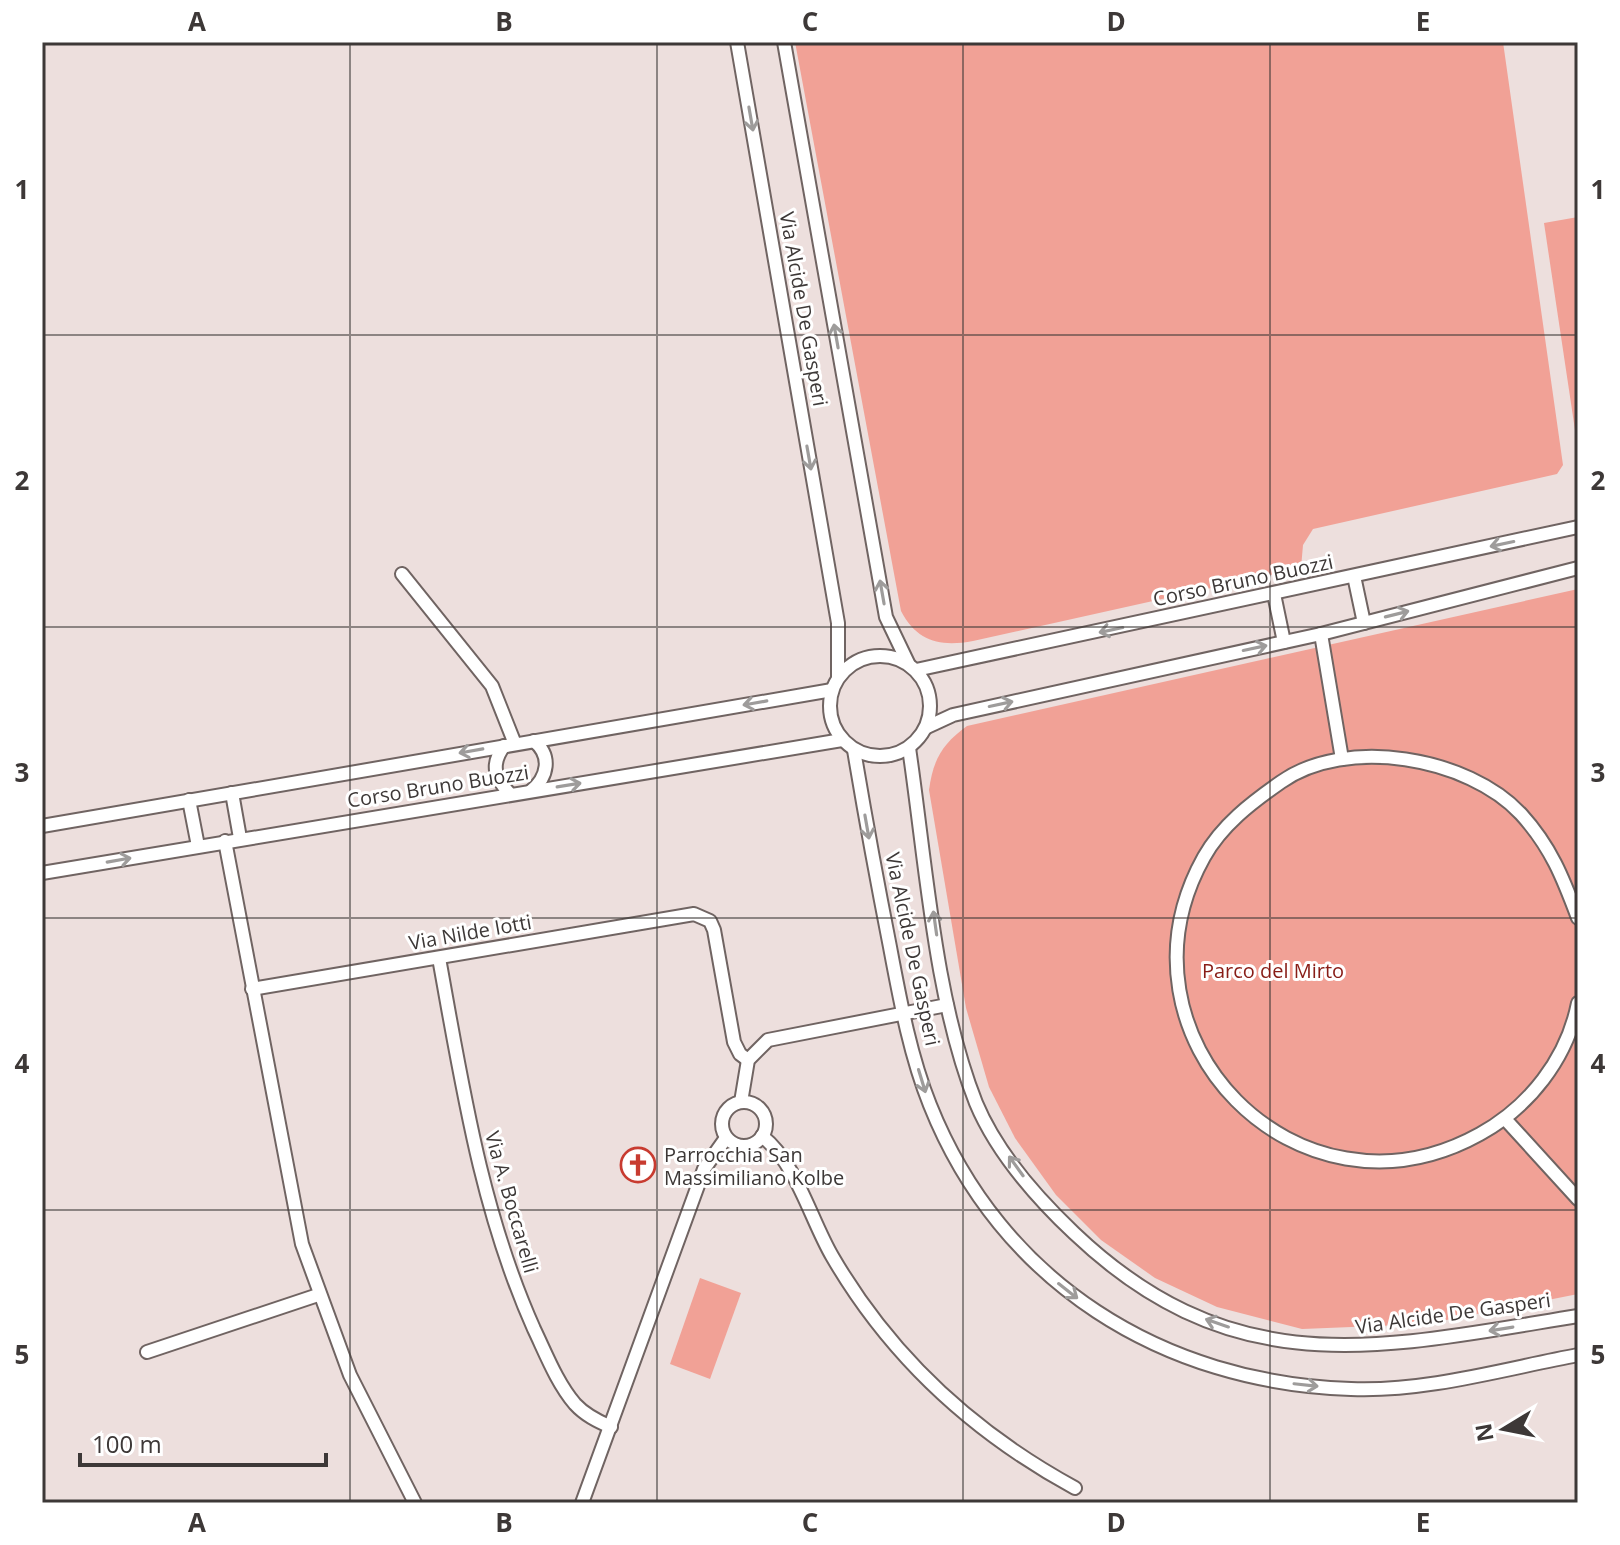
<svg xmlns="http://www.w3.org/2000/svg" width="1620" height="1545" font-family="'Open Sans',sans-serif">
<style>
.green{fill:#f1a196}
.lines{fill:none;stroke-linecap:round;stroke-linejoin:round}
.minor-casing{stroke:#706462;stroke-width:16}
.minor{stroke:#fff;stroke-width:12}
.oneway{stroke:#9e9c9b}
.grid{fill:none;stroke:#3d3837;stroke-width:2;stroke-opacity:0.55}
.labels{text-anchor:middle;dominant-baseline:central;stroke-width:6;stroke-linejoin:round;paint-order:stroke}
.street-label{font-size:20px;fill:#3d3837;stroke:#fff}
.park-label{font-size:20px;fill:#881d17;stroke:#fff}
.poi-label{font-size:20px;fill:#3d3837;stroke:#fff;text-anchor:start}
.neatline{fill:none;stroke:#3d3837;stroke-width:3}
.grid-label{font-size:26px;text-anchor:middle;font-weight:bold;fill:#3d3837}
</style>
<rect width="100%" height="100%" fill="#eddfdd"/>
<g class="green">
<path d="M795 42H1503L1563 465 1557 474 1313 529 1303 545 1301 568 973 641C941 647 917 642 901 611Z"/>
<path d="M1578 217V450L1544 223Z"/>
<path d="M1578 589V1294L1426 1324 1302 1329 1217 1307 1155 1278 1101 1240 1056 1195 1015 1138 989 1087 966 1008 929 790C933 760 942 744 967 726Z"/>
<path d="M700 1278 741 1293 710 1379 670 1364Z"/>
</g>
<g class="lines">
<g class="minor-casing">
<g id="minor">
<path d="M737 42 838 623V677"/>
<path d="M784 42 886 617 909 665"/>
<path d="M402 574 492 686 515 744"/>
<path d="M1354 576 1364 623"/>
<path d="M1274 594 1284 642"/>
<path d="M1321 634 1342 759"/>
<circle cx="880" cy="706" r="50"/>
<path d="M916 670 1578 527"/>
<path d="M927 727 953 715 1321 634 1578 568"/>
<path d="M504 746C490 765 495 778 510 794"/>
<path d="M909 748C926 862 934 997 976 1103 996 1151 1037 1198 1074 1233 1235 1386 1381 1348 1578 1316"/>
<path d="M854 750C865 816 877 881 890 947 900 1000 910 1055 930 1105 1001 1283 1163 1383 1351 1389 1426 1392 1504 1369 1578 1355"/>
<path d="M531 791C548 777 552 756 534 741"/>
<path d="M232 793 240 838"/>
<path d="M189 800 198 846"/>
<path d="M42 826 832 690"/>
<path d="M225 841 302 1244 350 1375 415 1503"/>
<path d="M42 873 842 740"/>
<path d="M1578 918C1563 878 1551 847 1521 814 1468 757 1346 736 1281 782 1251 803 1222 825 1204 857 1104 1036 1298 1235 1480 1134 1529 1107 1567 1059 1578 1003"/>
<path d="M439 958C462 1084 481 1211 534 1329 546 1354 557 1383 575 1404 585 1415 597 1421 611 1427"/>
<path d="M252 989 694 914 710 921 714 930 734 1042 740 1054 748 1060"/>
<path d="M741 1102 748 1060 768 1040 947 1005"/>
<circle cx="744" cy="1124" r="22"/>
<path d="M1506 1120 1578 1199"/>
<path d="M762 1136C797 1164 810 1218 832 1256 890 1356 974 1433 1075 1488"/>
<path d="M147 1352 318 1295"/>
<path d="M582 1503 704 1169 726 1138"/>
</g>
</g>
<use href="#minor" class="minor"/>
</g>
<defs><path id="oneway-shaft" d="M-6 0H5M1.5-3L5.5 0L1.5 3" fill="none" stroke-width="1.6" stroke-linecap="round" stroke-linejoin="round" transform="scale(2)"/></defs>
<g class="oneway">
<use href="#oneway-shaft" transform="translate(751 119) rotate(80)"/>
<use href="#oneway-shaft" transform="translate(836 336) rotate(-100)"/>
<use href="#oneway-shaft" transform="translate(809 458) rotate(80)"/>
<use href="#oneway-shaft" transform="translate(1502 544) rotate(168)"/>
<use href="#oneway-shaft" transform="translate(882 592) rotate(-100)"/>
<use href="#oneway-shaft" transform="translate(1397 614) rotate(-14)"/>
<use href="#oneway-shaft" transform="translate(1111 630) rotate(168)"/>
<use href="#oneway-shaft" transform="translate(1255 648) rotate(-12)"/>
<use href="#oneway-shaft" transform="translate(755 703) rotate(170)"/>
<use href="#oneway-shaft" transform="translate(1001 704) rotate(-12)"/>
<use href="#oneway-shaft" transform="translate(471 751) rotate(170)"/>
<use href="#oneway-shaft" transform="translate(569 785) rotate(-9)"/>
<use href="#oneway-shaft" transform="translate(867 827) rotate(80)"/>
<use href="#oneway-shaft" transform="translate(119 860) rotate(-10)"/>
<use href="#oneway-shaft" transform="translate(935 923) rotate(-98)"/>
<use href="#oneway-shaft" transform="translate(922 1081) rotate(73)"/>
<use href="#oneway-shaft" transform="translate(1016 1166) rotate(-126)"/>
<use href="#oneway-shaft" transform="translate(1068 1291) rotate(38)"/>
<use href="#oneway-shaft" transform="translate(1217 1323) rotate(-161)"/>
<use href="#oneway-shaft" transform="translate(1501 1329) rotate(171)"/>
<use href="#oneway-shaft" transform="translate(1306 1385) rotate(6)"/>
</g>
<path class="grid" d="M350 42V1503M657 42V1503M963 42V1503M1270 42V1503M42 335H1578M42 627H1578M42 918H1578M42 1210H1578"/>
<defs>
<g id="church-ring" transform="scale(1.8)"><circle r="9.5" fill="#fff" stroke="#c83b30" stroke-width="1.5"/><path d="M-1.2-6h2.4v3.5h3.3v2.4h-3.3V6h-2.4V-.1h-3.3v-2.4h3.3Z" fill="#c83b30"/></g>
</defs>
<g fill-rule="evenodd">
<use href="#church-ring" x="638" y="1165"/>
</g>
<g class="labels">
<g class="street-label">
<text transform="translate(804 309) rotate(80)">Via Alcide De Gasperi</text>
<text transform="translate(1243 580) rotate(-12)">Corso Bruno Buozzi</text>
<text transform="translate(438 786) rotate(-9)">Corso Bruno Buozzi</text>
<text transform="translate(470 932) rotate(-10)">Via Nilde Iotti</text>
<text transform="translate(913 949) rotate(78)">Via Alcide De Gasperi</text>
<text transform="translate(512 1202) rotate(74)">Via A. Boccarelli</text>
<text transform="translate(1453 1313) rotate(-8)">Via Alcide De Gasperi</text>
</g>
<g class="park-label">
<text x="1273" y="970">Parco del Mirto</text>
</g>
<g class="poi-label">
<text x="664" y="1154">Parrocchia San<tspan x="664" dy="23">Massimiliano Kolbe</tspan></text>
</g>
</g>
<rect width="1620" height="1545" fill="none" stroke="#ffffff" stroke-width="88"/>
<g transform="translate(1504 1429) rotate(260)" stroke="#ffffff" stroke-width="6" paint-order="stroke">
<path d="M0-6L14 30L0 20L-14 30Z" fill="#3d3837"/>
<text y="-12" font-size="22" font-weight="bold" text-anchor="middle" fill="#3d3837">N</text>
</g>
<path d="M80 1453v12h246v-12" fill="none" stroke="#3d3837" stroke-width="4"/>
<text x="92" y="1453" font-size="24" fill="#3d3837" stroke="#ffffff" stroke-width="6" paint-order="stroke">100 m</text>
<rect x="44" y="44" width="1532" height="1457" class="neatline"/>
<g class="grid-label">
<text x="197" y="31">A</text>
<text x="504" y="31">B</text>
<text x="810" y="31">C</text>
<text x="1116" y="31">D</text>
<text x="1423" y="31">E</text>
<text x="22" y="199">1</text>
<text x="1598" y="199">1</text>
<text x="22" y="490">2</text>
<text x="1598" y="490">2</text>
<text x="22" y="782">3</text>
<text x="1598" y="782">3</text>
<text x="22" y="1073">4</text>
<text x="1598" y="1073">4</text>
<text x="22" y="1364">5</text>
<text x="1598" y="1364">5</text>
<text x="197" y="1532">A</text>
<text x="504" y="1532">B</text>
<text x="810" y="1532">C</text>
<text x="1116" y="1532">D</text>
<text x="1423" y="1532">E</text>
</g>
</svg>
